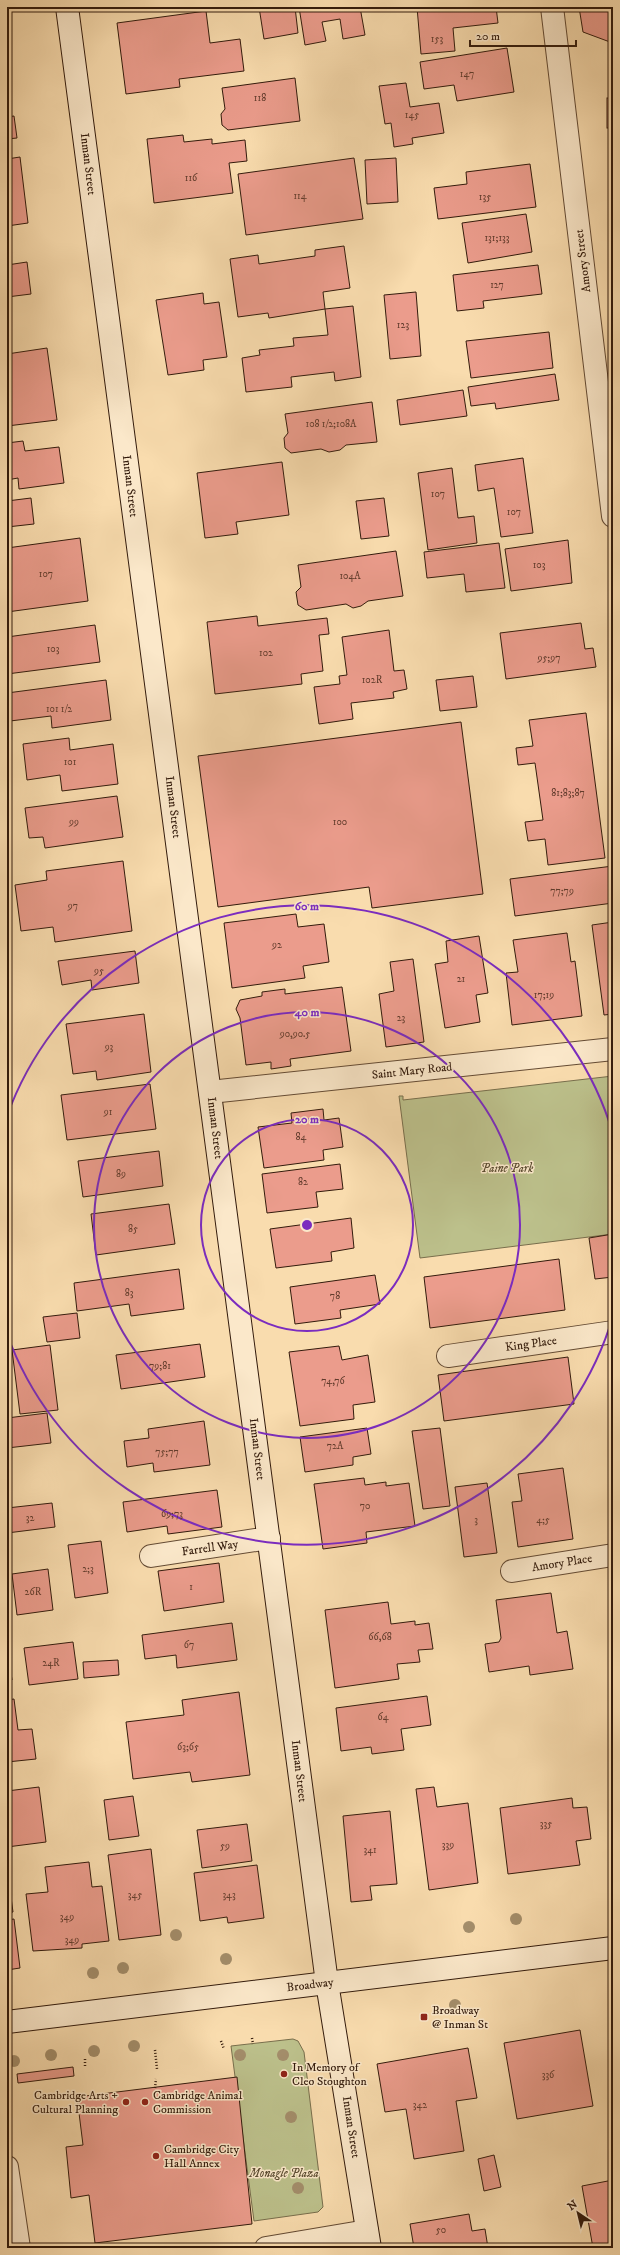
<svg xmlns="http://www.w3.org/2000/svg" width="620" height="2255" font-family="'IM FELL DW Pica',serif">
<style>
.green{fill:#bcc08b;stroke:#786e4c}
.building{fill:#eb9c8c;stroke:#331b0c}
.lines{fill:none;stroke-linecap:round;stroke-linejoin:round}
.minor-casing{stroke:#644b34;stroke-width:24}
.secondary-casing{stroke:#331b0c;stroke-width:24}
.path{stroke:#331b0c;stroke-width:2.5;stroke-dasharray:1 2;stroke-linecap:butt}
.minor{stroke:#fbe8ca;stroke-width:22}
.secondary{stroke:#fbe8ca;stroke-width:22}
.tree{fill:#a38d6a}
.ring{fill:none;stroke:#7b2cbf;stroke-width:2}
.poi-dot{fill:#8f2418;stroke:#fbe8ca;stroke-width:1.5}
.labels{text-anchor:middle;dominant-baseline:central;stroke-width:3;stroke-linejoin:round;paint-order:stroke}
.number-label{font-size:10px;fill:#613b2c}
.street-label{font-size:12px;fill:#331b0c;stroke:#fbe8ca}
.park-label{font-size:12px;font-style:italic;fill:#5c4d32;stroke:#fbe8ca}
.poi-label{font-size:12px;fill:#331b0c;stroke:#fbe8ca;text-anchor:start}
.centre{fill:#7b2cbf;stroke:#fbe8ca;stroke-width:2}
.ring-label{font-size:12px;text-anchor:middle;font-weight:bold;fill:#7b2cbf;stroke:#fbe8ca;stroke-width:3;stroke-linejoin:round;paint-order:stroke}
</style>
<rect width="100%" height="100%" fill="#f9dcae"/>
<filter id="stains"><feTurbulence type="fractalNoise" baseFrequency=".005" numOctaves="4"/><feColorMatrix values="0 0 0 0 .2 0 0 0 0 .09 0 0 0 0 .02 0 0 0 .5 -.17"/></filter>
<radialGradient id="worn" r=".72"><stop offset=".6" stop-color="#630" stop-opacity="0"/><stop offset="1" stop-color="#630" stop-opacity=".3"/></radialGradient>
<g class="green">
<path d="M613 1076V1234L420 1258 399 1096H403V1100Z"/>
<path d="M293 2039 298 2041 304 2052 323 2207 318 2212 254 2221 231 2046Z"/>
</g>
<g class="building">
<path d="M259 7H295L298 33 264 39Z"/>
<path d="M299 7H360L365 35 343 39 340 19 322 22 326 41 305 45Z"/>
<path d="M417 7H496L498 23 453 28 455 51 421 54Z"/>
<path d="M579 7H613V38L610 42 583 32Z"/>
<path d="M206 11 210 43 240 39 244 71 179 79 180 87 126 94 117 23Z"/>
<path d="M507 48 514 92 457 101 454 85 424 89 420 62Z"/>
<path d="M295 78 300 121 228 130 222 125 221 114 225 109 222 88Z"/>
<path d="M406 83 410 107 439 103 444 133 412 138 413 144 394 147 391 123 385 124 379 86Z"/>
<rect x="607" y="98" width="6" height="30"/>
<path d="M14 116 17 138 7 139V117Z"/>
<path d="M183 135 184 142 212 139V144L245 140 247 161 229 163 233 193 154 203 147 139Z"/>
<path d="M20 157 28 223 7 226V159Z"/>
<path d="M354 158 363 219 246 235 238 174Z"/>
<path d="M396 158 398 202 367 204 365 160Z"/>
<path d="M530 164 536 207 438 219 434 188 467 184 466 172Z"/>
<path d="M526 214 532 252 468 263 462 223Z"/>
<path d="M344 246 350 288 323 292 325 309 269 318 268 313 238 317 230 259 258 255 259 264 315 256V250Z"/>
<path d="M27 262 31 294 7 297V265Z"/>
<path d="M538 265 542 294 483 301 484 308 457 311 453 275Z"/>
<path d="M416 292 421 356 390 359 384 295Z"/>
<path d="M203 293 204 304 219 302 227 357 203 360 204 370 168 375 156 300Z"/>
<path d="M353 306 361 377 335 381 334 372 291 377 292 387 246 392 242 358 260 355 259 350 294 346 293 338 328 335 325 309Z"/>
<path d="M549 332 553 368 471 378 466 341Z"/>
<path d="M47 348 57 420 7 426V354Z"/>
<path d="M555 374 559 400 496 409 495 403 471 406 468 387Z"/>
<path d="M463 390 467 416 400 425 397 400Z"/>
<path d="M372 402 377 442 346 445 340 450 329 452 321 449 291 453 285 448 284 438 288 433 285 414Z"/>
<path d="M23 441 25 451 59 447 64 483 19 489 18 478 7 480V443Z"/>
<path d="M523 458 533 533 501 537 494 488 478 491 475 465Z"/>
<path d="M282 462 289 515 236 522 238 534 205 538 197 473Z"/>
<path d="M452 468 458 518 474 516 477 543 428 550 418 473Z"/>
<path d="M31 498 34 524 7 527V501Z"/>
<path d="M384 498 389 536 361 539 356 501Z"/>
<path d="M80 538 88 601 7 612V548Z"/>
<path d="M568 540 572 583 511 591 505 549Z"/>
<path d="M499 543 505 588 466 592 464 574 427 578 424 552Z"/>
<path d="M396 551 403 596 368 601 361 606 353 608 346 604 306 610 298 605 296 592 301 587 298 565Z"/>
<path d="M257 616 258 626 327 618 329 634 319 635 323 671 301 674 302 684 215 694 207 622Z"/>
<path d="M581 623 585 649 593 648 596 667 506 679 500 633Z"/>
<path d="M95 625 100 662 7 674V637Z"/>
<path d="M389 630 394 671 404 670 407 689 393 692 394 698 351 703 353 719 319 724 314 687 340 684 339 676 347 675 342 637Z"/>
<path d="M473 676 477 707 440 711 436 680Z"/>
<path d="M106 680 111 720 52 728 51 716 10 721 7 693Z"/>
<path d="M586 713 605 858 548 865 545 839 528 841 525 822 543 820 535 763 518 765 516 748 533 746 529 720Z"/>
<path d="M461 722 483 894 372 908 369 887 218 907 198 756Z"/>
<path d="M69 738 70 750 113 744 118 784 62 791 60 775 27 780 23 744Z"/>
<path d="M117 796 123 837 45 848 43 837 29 838 25 808Z"/>
<path d="M123 861 132 931 55 942 53 927 21 931 15 885 47 880 46 871Z"/>
<path d="M613 866V903L515 916 510 879Z"/>
<path d="M296 914 298 927 324 924 329 962 303 966 305 978 232 988 224 923Z"/>
<path d="M613 922V1014L604 1015 592 925Z"/>
<path d="M567 933 571 962 575 961 582 1016 512 1025 506 973 518 972 513 940Z"/>
<path d="M479 936 488 993 476 995 480 1022 445 1028 435 964 448 962 446 941Z"/>
<path d="M135 951 139 983 92 990 91 980 62 985 58 961Z"/>
<path d="M413 959 424 1042 386 1047 379 994 394 991 390 962Z"/>
<path d="M342 987 351 1051 290 1059 291 1066 271 1069V1062L246 1065 240 1018 236 1009 240 1000 262 996V992L285 989V994Z"/>
<path d="M144 1014 151 1072 97 1080 96 1071 73 1074 66 1024Z"/>
<path d="M150 1084 156 1129 67 1140 61 1095Z"/>
<path d="M323 1109 324 1120 339 1118 343 1147 323 1150 324 1160 264 1168 258 1127 292 1123 291 1113Z"/>
<path d="M159 1151 163 1186 83 1197 78 1161Z"/>
<path d="M340 1164 343 1189 316 1192 318 1207 267 1213 262 1174Z"/>
<path d="M169 1204 175 1244 96 1255 91 1214Z"/>
<path d="M351 1218 354 1248 331 1252 332 1261 276 1268 270 1229Z"/>
<path d="M613 1234V1277L595 1279 589 1238Z"/>
<path d="M559 1259 565 1310 430 1328 424 1277Z"/>
<path d="M179 1269 184 1309 131 1316 129 1304 77 1311 74 1283Z"/>
<path d="M375 1275 380 1304 340 1310 341 1318 295 1324 290 1287Z"/>
<path d="M77 1313 80 1338 47 1342 43 1317Z"/>
<path d="M200 1344 205 1377 121 1389 116 1355Z"/>
<path d="M50 1345 58 1410 20 1414 12 1350Z"/>
<path d="M339 1346 342 1360 368 1355 375 1402 353 1405 354 1419 300 1426 289 1352Z"/>
<path d="M568 1357 574 1404 444 1421 438 1375Z"/>
<path d="M610 1408H613V1428Z"/>
<path d="M47 1413 51 1443 7 1448V1418Z"/>
<path d="M204 1421 210 1465 154 1472 153 1463 127 1467 124 1441 149 1438 148 1429Z"/>
<path d="M367 1428 371 1454 353 1457V1465L305 1472 300 1437Z"/>
<path d="M440 1428 450 1506 423 1509 412 1431Z"/>
<path d="M563 1468 573 1539 518 1547 512 1502 522 1501 518 1474Z"/>
<path d="M364 1478 365 1485 386 1482V1486L409 1483 415 1526 366 1532 367 1543 323 1549 314 1484Z"/>
<path d="M487 1483 497 1553 464 1557 455 1487Z"/>
<path d="M217 1490 222 1527 168 1534 167 1526 127 1532 123 1502Z"/>
<path d="M52 1503 55 1527 7 1533V1508Z"/>
<path d="M101 1541 108 1593 75 1598 68 1545Z"/>
<path d="M219 1563 224 1602 164 1611 158 1571Z"/>
<path d="M48 1569 53 1610 17 1615 12 1574Z"/>
<path d="M551 1593 557 1633 567 1631 573 1669 530 1675 529 1666 489 1672 485 1644 499 1642 501 1638 496 1600Z"/>
<path d="M388 1602 391 1624 415 1621V1625L429 1623 433 1649 418 1650 420 1662 397 1664 399 1679 335 1688 325 1610Z"/>
<path d="M232 1623 237 1660 177 1668 176 1655 145 1659 142 1635Z"/>
<path d="M73 1642 78 1679 29 1685 24 1648Z"/>
<path d="M7 1644 12 1680 7 1681Z"/>
<path d="M118 1660 119 1675 84 1678 83 1662Z"/>
<path d="M239 1692 250 1775 192 1782 190 1772 133 1779 126 1722 184 1715 182 1700Z"/>
<path d="M427 1696 431 1725 401 1729 404 1750 372 1754 371 1747 341 1751 336 1708Z"/>
<path d="M14 1699 18 1730 32 1729 36 1759 7 1762V1700Z"/>
<path d="M39 1787 46 1842 7 1847V1791Z"/>
<path d="M434 1787 437 1807 468 1803 478 1883 429 1890 416 1789Z"/>
<path d="M133 1796 139 1836 109 1840 104 1800Z"/>
<path d="M572 1798 573 1808 587 1807 591 1839 576 1841 580 1865 508 1874 500 1808Z"/>
<path d="M390 1811 397 1884 370 1886 372 1900 351 1902 343 1816Z"/>
<path d="M247 1824 252 1861 202 1868 197 1830Z"/>
<path d="M151 1849 161 1935 119 1940 108 1855Z"/>
<path d="M89 1862 92 1887 102 1886 109 1941 82 1944V1948L33 1951 26 1894 48 1892 45 1867Z"/>
<path d="M257 1865 264 1918 228 1923 227 1917 200 1921 194 1873Z"/>
<path d="M7 1868 13 1912 7 1913Z"/>
<path d="M14 1919 20 1968 7 1970V1920Z"/>
<path d="M580 2030 593 2106 517 2119 504 2043Z"/>
<path d="M468 2048 477 2098 456 2101 464 2151 414 2159 406 2109 385 2112 377 2064Z"/>
<path d="M73 2067 74 2076 18 2083 17 2074Z"/>
<path d="M237 2077 252 2224 95 2243 89 2195 71 2198 66 2147 83 2145 77 2097Z"/>
<path d="M494 2155 501 2187 484 2191 478 2159Z"/>
<path d="M613 2180V2248H593L582 2186Z"/>
<path d="M469 2214 472 2231 485 2229 488 2248H414L410 2224Z"/>
</g>
<g class="lines">
<g class="minor-casing">
<g id="minor">
<path d="M552 7 613 516"/>
<path d="M210 1092 613 1049"/>
<path d="M448 1356 613 1332"/>
<path d="M151 1556 269 1538"/>
<path d="M512 1571 613 1555"/>
<path d="M7 2167 19 2248"/>
<path d="M266 2248 367 2231"/>
</g>
</g>
<g class="secondary-casing">
<g id="secondary">
<path d="M67 7 327 1983 370 2248"/>
<path d="M7 2022 613 1948"/>
</g>
</g>
<g class="path">
<path d="M252 2038 253 2044"/>
<path d="M221 2041 224 2049"/>
<path d="M155 2050 157 2069"/>
<path d="M85 2066V2059"/>
<path d="M155 2088 156 2079"/>
</g>
<use href="#minor" class="minor"/>
<use href="#secondary" class="secondary"/>
</g>
<g class="tree">
<circle cx="516" cy="1919" r="6"/>
<circle cx="469" cy="1927" r="6"/>
<circle cx="176" cy="1935" r="6"/>
<circle cx="226" cy="1959" r="6"/>
<circle cx="123" cy="1968" r="6"/>
<circle cx="93" cy="1973" r="6"/>
<circle cx="455" cy="2005" r="6"/>
<circle cx="134" cy="2046" r="6"/>
<circle cx="94" cy="2051" r="6"/>
<circle cx="51" cy="2055" r="6"/>
<circle cx="240" cy="2055" r="6"/>
<circle cx="283" cy="2055" r="6"/>
<circle cx="14" cy="2061" r="6"/>
<circle cx="291" cy="2117" r="6"/>
<circle cx="298" cy="2188" r="6"/>
</g>
<g class="ring">
<circle cx="307" cy="1225" r="106"/>
<circle cx="307" cy="1225" r="213"/>
<path d="M613 1316A319 319 0 0 1 7 1334M7 1116A319 319 0 0 1 613 1134"/>
</g>
<g class="poi-dot">
<rect x="420" y="2013" width="8" height="8" rx="2"/>
<circle cx="284" cy="2074" r="4"/>
<circle cx="126" cy="2102" r="4"/>
<circle cx="145" cy="2102" r="4"/>
<circle cx="156" cy="2156" r="4"/>
</g>
<g class="labels">
<g class="number-label">
<text x="437" y="39">153</text>
<text x="467" y="74">147</text>
<text x="260" y="98">118</text>
<text x="412" y="115">145</text>
<text x="191" y="178">116</text>
<text x="300" y="196">114</text>
<text x="485" y="197">135</text>
<text x="497" y="238">131;133</text>
<text x="497" y="285">127</text>
<text x="403" y="325">123</text>
<text x="331" y="424">108 1/2;108A</text>
<text x="438" y="494">107</text>
<text x="514" y="512">107</text>
<text x="539" y="565">103</text>
<text x="46" y="574">107</text>
<text x="350" y="576">104A</text>
<text x="53" y="649">103</text>
<text x="266" y="653">102</text>
<text x="549" y="658">95;97</text>
<text x="372" y="680">102R</text>
<text x="59" y="709">101 1/2</text>
<text x="70" y="762">101</text>
<text x="568" y="793">81;83;87</text>
<text x="74" y="822">99</text>
<text x="340" y="822">100</text>
<text x="562" y="891">77;79</text>
<text x="73" y="906">97</text>
<text x="277" y="945">92</text>
<text x="99" y="971">95</text>
<text x="461" y="979">21</text>
<text x="544" y="995">17;19</text>
<text x="401" y="1018">23</text>
<text x="295" y="1034">90,90.5</text>
<text x="109" y="1047">93</text>
<text x="108" y="1112">91</text>
<text x="301" y="1137">84</text>
<text x="121" y="1174">89</text>
<text x="303" y="1182">82</text>
<text x="133" y="1229">85</text>
<text x="129" y="1293">83</text>
<text x="335" y="1296">78</text>
<text x="160" y="1366">79;81</text>
<text x="333" y="1381">74,76</text>
<text x="335" y="1446">72A</text>
<text x="167" y="1452">75;77</text>
<text x="365" y="1506">70</text>
<text x="172" y="1514">69;73</text>
<text x="30" y="1518">32</text>
<text x="476" y="1520">3</text>
<text x="543" y="1520">4;5</text>
<text x="88" y="1569">2;3</text>
<text x="191" y="1587">1</text>
<text x="33" y="1592">26R</text>
<text x="380" y="1637">66,68</text>
<text x="189" y="1645">67</text>
<text x="51" y="1663">24R</text>
<text x="383" y="1717">64</text>
<text x="188" y="1747">63;65</text>
<text x="546" y="1824">335</text>
<text x="448" y="1845">339</text>
<text x="225" y="1846">59</text>
<text x="370" y="1850">341</text>
<text x="135" y="1895">345</text>
<text x="229" y="1895">343</text>
<text x="67" y="1917">349</text>
<text x="72" y="1940">349</text>
<text x="548" y="2075">336</text>
<text x="420" y="2105">342</text>
<text x="441" y="2230">50</text>
</g>
<g class="street-label">
<text transform="translate(88 164) rotate(83)">Inman Street</text>
<text transform="translate(583 261) rotate(-97)">Amory Street</text>
<text transform="translate(130 486) rotate(83)">Inman Street</text>
<text transform="translate(173 807) rotate(83)">Inman Street</text>
<text transform="translate(412 1071) rotate(-6)">Saint Mary Road</text>
<text transform="translate(215 1128) rotate(83)">Inman Street</text>
<text transform="translate(531 1344) rotate(-8)">King Place</text>
<text transform="translate(257 1449) rotate(83)">Inman Street</text>
<text transform="translate(210 1548) rotate(-8)">Farrell Way</text>
<text transform="translate(562 1563) rotate(-9)">Amory Place</text>
<text transform="translate(299 1771) rotate(83)">Inman Street</text>
<text transform="translate(310 1985) rotate(-7)">Broadway</text>
<text transform="translate(351 2127) rotate(81)">Inman Street</text>
</g>
<g class="park-label">
<text x="507" y="1168">Paine Park</text>
<text x="284" y="2173">Monagle Plaza</text>
</g>
<g class="poi-label">
<text x="432" y="2010">Broadway<tspan x="432" dy="14">@ Inman St</tspan></text>
<text x="292" y="2067">In Memory of<tspan x="292" dy="14">Cleo Stoughton</tspan></text>
<text x="118" y="2095" text-anchor="end">Cambridge Arts +<tspan x="118" dy="14">Cultural Planning</tspan></text>
<text x="153" y="2095">Cambridge Animal<tspan x="153" dy="14">Commission</tspan></text>
<text x="164" y="2149">Cambridge City<tspan x="164" dy="14">Hall Annex</tspan></text>
</g>
</g>
<circle cx="307" cy="1225" r="6" class="centre"/>
<g class="ring-label">
<text x="307" y="910">60 m</text>
<text x="307" y="1016">40 m</text>
<text x="307" y="1123">20 m</text>
</g>
<rect width="620" height="2255" fill="none" stroke="#f9dcae" stroke-width="24"/>
<rect x="8" y="8" width="604" height="2239" fill="none" stroke="#331b0c" stroke-width="2"/>
<rect x="12" y="12" width="596" height="2231" fill="none" stroke="#331b0c"/>
<g transform="translate(578 2213) rotate(325)" stroke="#fbe8ca" stroke-width="3" paint-order="stroke">
<path d="M0-3L7 15L0 10L-7 15Z" fill="#331b0c"/>
<text y="-6" font-size="11" font-weight="bold" text-anchor="middle" fill="#331b0c">N</text>
</g>
<path d="M470 40v6h106v-6" fill="none" stroke="#331b0c" stroke-width="2"/>
<text x="476" y="40" font-size="12" fill="#331b0c" stroke="#fbe8ca" stroke-width="3" paint-order="stroke">20 m</text>
<rect width="100%" height="100%" filter="url(#stains)"/>
<rect width="100%" height="100%" fill="url(#worn)"/>
</svg>
